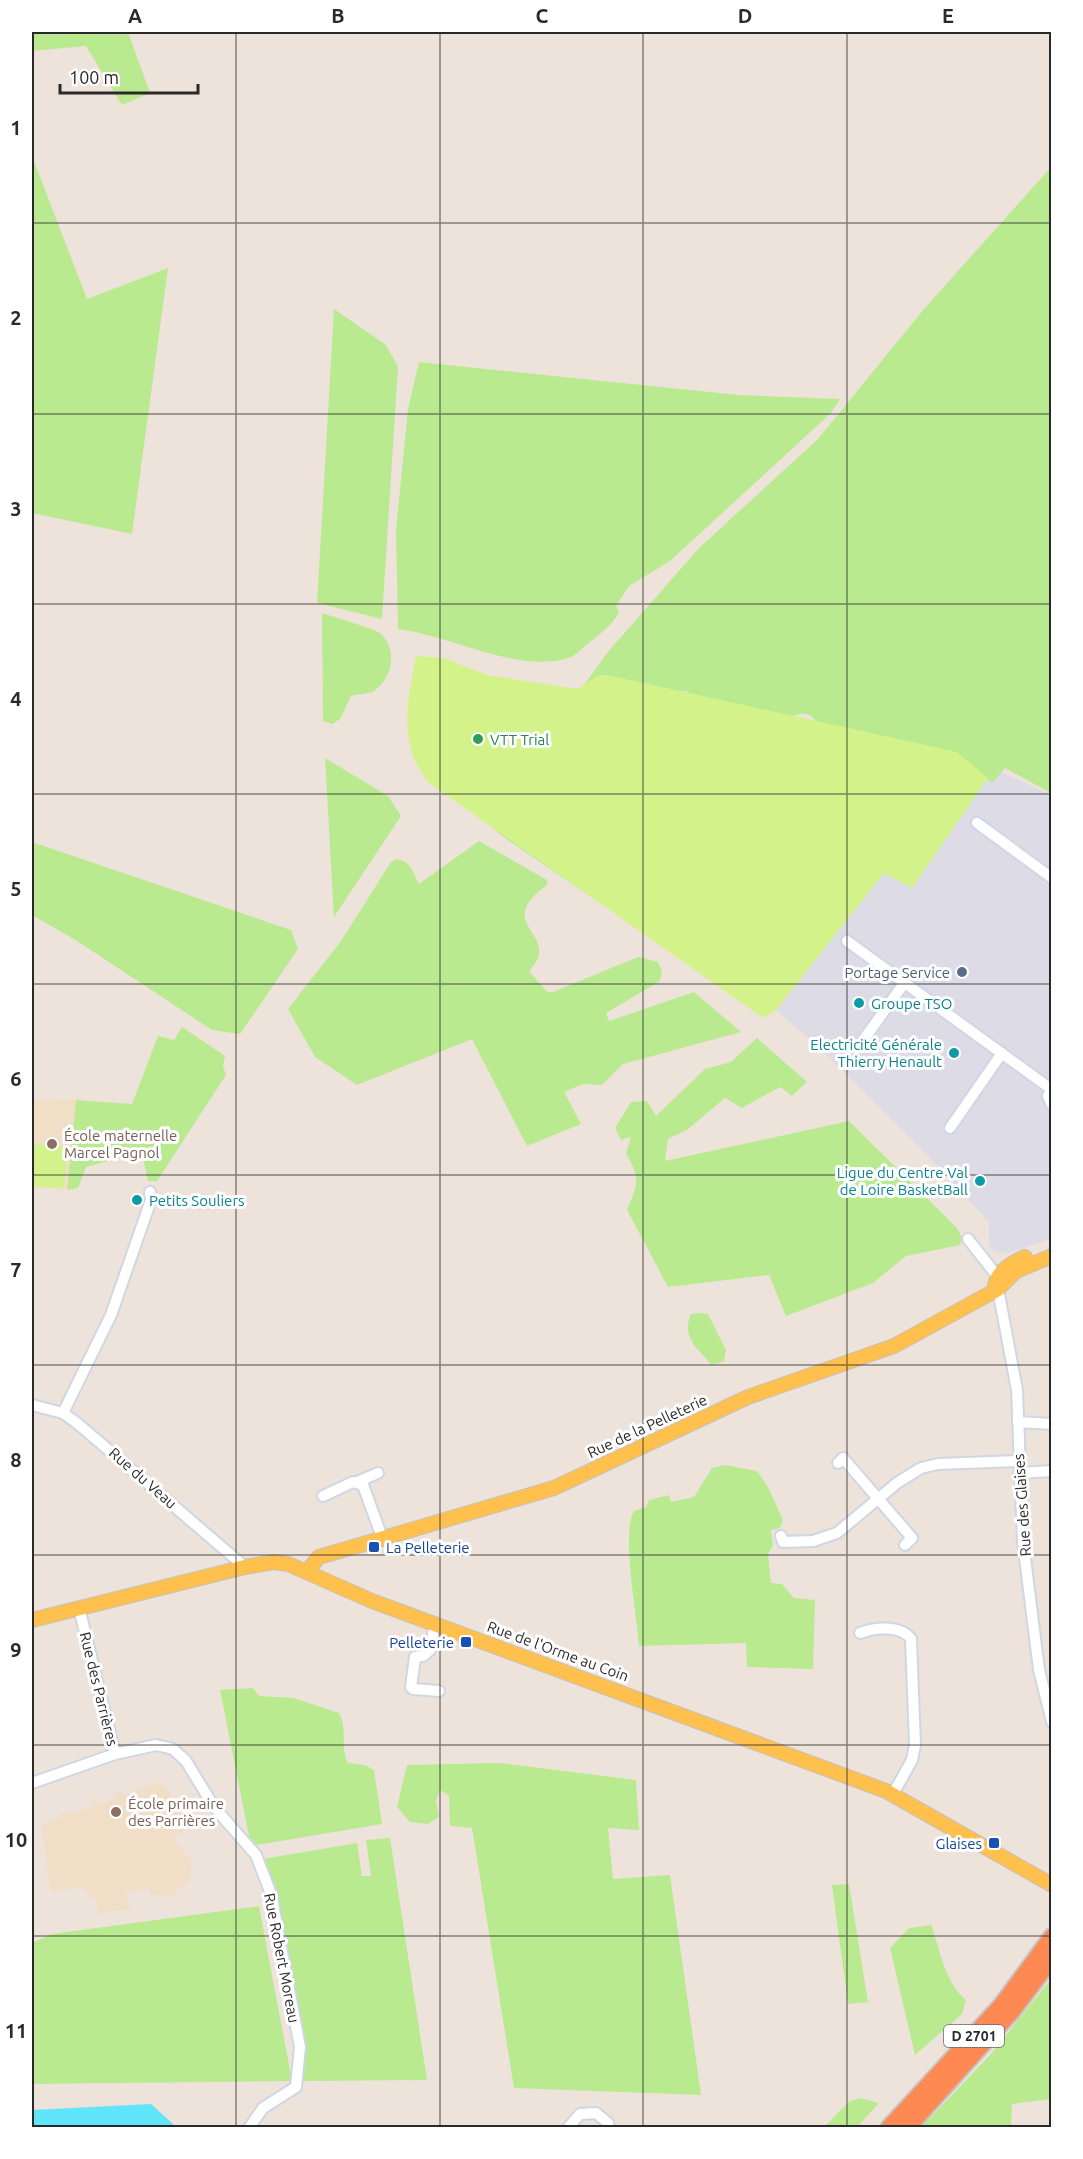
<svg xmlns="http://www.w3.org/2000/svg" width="1083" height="2159" font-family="Ubuntu,sans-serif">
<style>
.industrial{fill:#dddbe5}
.education{fill:#f1dec7}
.green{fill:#baea90}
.pitch{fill:#d3f38a}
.water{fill:#61e5fb}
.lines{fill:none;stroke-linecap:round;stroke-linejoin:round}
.minor-casing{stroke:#cfd6e4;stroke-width:14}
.major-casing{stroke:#c3c3c3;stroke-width:16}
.highway-casing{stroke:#c3c3c3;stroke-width:20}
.minor{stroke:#fff;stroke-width:10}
.major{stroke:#ffc04d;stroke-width:14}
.highway{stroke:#ff8953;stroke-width:16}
.grid{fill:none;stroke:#2a2a2a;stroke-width:1.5;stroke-opacity:0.55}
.leisure-dot{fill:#2e9e5b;stroke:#fff;stroke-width:2}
.service-dot{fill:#5c6f8a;stroke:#fff;stroke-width:2}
.culture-dot{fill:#0f9aa8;stroke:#fff;stroke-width:2}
.education-dot{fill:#8d6e63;stroke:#fff;stroke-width:2}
.transit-dot{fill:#1a4fb4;stroke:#fff;stroke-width:2}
.labels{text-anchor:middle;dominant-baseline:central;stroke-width:6;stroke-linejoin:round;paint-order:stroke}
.shield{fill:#fff;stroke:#6a6a6a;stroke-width:1.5}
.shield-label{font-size:14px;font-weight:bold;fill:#2a2a2a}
.leisure-label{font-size:15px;fill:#27864d;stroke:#fff;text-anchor:start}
.service-label{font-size:15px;fill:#4e5e75;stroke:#fff;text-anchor:end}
.culture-label{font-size:15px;fill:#0d838f;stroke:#fff;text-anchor:start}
.education-label{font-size:15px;fill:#785e54;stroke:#fff;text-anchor:start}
.street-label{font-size:15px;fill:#2a2a2a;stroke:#fff}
.transit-label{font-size:15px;fill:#164399;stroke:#fff;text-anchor:end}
.neatline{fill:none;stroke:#2a2a2a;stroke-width:2}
.grid-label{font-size:20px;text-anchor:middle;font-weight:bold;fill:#2a2a2a}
</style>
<rect width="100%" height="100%" fill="#eee3da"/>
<path class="industrial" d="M993 768 1051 795V1239L1008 1253 995 1252 989 1245V1222L932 1160 822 1050 776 1010 884 873 912 887Z"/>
<g class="education">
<path d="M32 1099 76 1100 67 1190 32 1188Z"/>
<path d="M161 1782 193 1823 174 1838 192 1862 189 1880 172 1896 151 1895 149 1889 125 1891 132 1909 98 1913 96 1899H90L89 1890 84 1891 83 1887 50 1891 42 1825 61 1818 60 1814 64 1812 68 1811 69 1815 94 1806 93 1801H96L99 1804 115 1798 114 1794 121 1791 123 1795Z"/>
</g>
<g class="green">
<path d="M32 32H128L150 93 122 105 86 46 32 51Z"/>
<path d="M32 156 87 299 168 268 132 534 32 513Z"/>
<path d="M1051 167V793L1005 768 992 783 957 753 817 724C809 703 785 720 771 725L684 691H669L600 900 594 899 498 833 493 828 579 692 607 653 699 548 818 439 924 309Z"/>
<path d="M334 309 386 345 398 367 382 619 317 603Z"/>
<path d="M419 362 739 395 840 399 830 414 670 561 629 586 616 606 619 613C611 626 601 633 590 642 583 647 576 656 568 658 519 674 449 635 398 629L396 530 408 409Z"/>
<path d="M322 613C331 616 375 629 380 633 398 650 393 677 374 691 370 694 358 694 351 696L340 719 332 724 323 721Z"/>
<path d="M325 758 388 796 401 816 334 917Z"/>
<path d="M479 841 547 880V885C490 926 565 934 529 971L547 992H553L638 957 658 962 662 972 660 981 606 1013 609 1021 694 992 741 1032 623 1064 602 1085 583 1084 564 1092 581 1124 527 1146 472 1039 357 1085 315 1057 288 1009 341 941 391 862 396 859C411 861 413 872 419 884Z"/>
<path d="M32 842 291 930 298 949 240 1034 212 1030 77 941 32 915Z"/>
<path d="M182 1027 225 1056 223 1066 226 1075 157 1181H148L143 1158 138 1153 86 1167 78 1188 67 1190 76 1100 132 1104 158 1036 174 1040Z"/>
<path d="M757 1038 807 1082 792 1096 780 1087 742 1108 725 1098 687 1130 668 1139 665 1161 849 1121 957 1228 962 1238 960 1245 906 1256 873 1283 786 1316 769 1275 668 1287 627 1210C638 1183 641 1179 626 1153L631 1137 621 1140 615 1128 631 1102 647 1101 656 1116 705 1069 731 1062Z"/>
<path d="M700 1313 708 1314 726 1350 724 1361 712 1365C697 1348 681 1337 691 1314Z"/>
<path d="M725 1465 757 1471 768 1487 783 1520 780 1528 771 1530 773 1546 768 1554 771 1583 782 1584 794 1598 815 1600 813 1669 747 1667 746 1643 639 1646C637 1614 621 1534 634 1511L646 1507 649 1500 669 1495 671 1502 694 1497 712 1468Z"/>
<path d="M253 1688 259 1696 293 1698 339 1713C348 1729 340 1747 348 1763L365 1765 374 1770 382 1824 251 1846 220 1690Z"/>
<path d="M499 1763 636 1780 639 1830 608 1828 613 1879 670 1875 701 2095 514 2088 472 1828 450 1826 449 1796 440 1790 436 1801 439 1817 428 1824 410 1822 397 1807 407 1765Z"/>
<path d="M390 1838 427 2080 303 2081 257 1860 357 1843 362 1876H371L366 1840Z"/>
<path d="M849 1884 868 2002 848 2004 832 1885Z"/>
<path d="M259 1906 292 2081 32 2084V1943L52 1934Z"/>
<path d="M931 1925C941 1952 944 1981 966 2000L962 2014 915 2055 890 1948 909 1928Z"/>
<path d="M1051 1979V2099L1012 2104 1011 2127 908 2128 926 2108 929 2119 990 2055Z"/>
<path d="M860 2098 879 2103 857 2127H824L850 2101Z"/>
</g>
<g class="pitch">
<path d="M417 656 444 658 487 675 578 689 599 675H607L957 752 988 778 912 888 884 873 776 1010 763 1018 429 783C405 754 404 720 411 684 413 675 413 665 417 656Z"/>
<path d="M32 1144 68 1147 64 1188 32 1186Z"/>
</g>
<path class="water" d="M151 2104 173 2124 174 2127H32V2110Z"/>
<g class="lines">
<g class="minor-casing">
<g id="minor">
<path d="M977 823 1052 878"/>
<path d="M847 941 1051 1089"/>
<path d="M859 1046 905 982"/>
<path d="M1052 1089 1048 1096 1052 1105"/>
<path d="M950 1128 1002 1053"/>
<path d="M968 1239 998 1277"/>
<path d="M998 1289 1017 1390 1023 1542 1039 1670 1052 1722"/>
<path d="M32 1405 63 1413 77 1423 245 1567"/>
<path d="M63 1413 111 1315 151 1200 150 1192"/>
<path d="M1018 1422 1052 1424"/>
<path d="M838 1463 843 1458 912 1538 905 1545"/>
<path d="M1019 1473 1052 1471"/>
<path d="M357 1482 378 1473"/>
<path d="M323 1496 353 1482 363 1485 383 1540"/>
<path d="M781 1536 783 1542 813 1541 837 1533 897 1483 921 1468 938 1464 1018 1461"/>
<path d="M435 1623 430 1650 423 1656 415 1657 411 1687 413 1689 439 1691"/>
<path d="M860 1633C875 1627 901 1625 911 1639L915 1745 912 1760 893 1794"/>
<path d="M115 1754 156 1745 173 1749 186 1761 214 1807 256 1855 271 1894 300 2047 296 2087 263 2108 249 2128"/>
<path d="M32 1783 115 1754 79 1608"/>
<path d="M568 2128 580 2114 596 2113 608 2123 609 2128"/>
</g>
</g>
<g class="major-casing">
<g id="major">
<path d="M995 1290C994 1273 1011 1263 1025 1257"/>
<path d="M307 1571 319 1557 554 1488 748 1397 894 1346 998 1289 1016 1271 1052 1256"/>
<path d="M32 1620 245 1567 274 1562 288 1564 372 1601 886 1791 1052 1885"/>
</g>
</g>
<g class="highway-casing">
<g id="highway">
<path d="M889 2128 1002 2005 1052 1937"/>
<path d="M907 2128 1012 2011 1052 1958"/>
</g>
</g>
<use href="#minor" class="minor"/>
<use href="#major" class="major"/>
<use href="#highway" class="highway"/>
</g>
<path class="grid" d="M236 32V2128M440 32V2128M643 32V2128M847 32V2128M32 223H1052M32 414H1052M32 604H1052M32 794H1052M32 984H1052M32 1175H1052M32 1365H1052M32 1555H1052M32 1745H1052M32 1936H1052"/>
<circle class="leisure-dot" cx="478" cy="739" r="6"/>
<circle class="service-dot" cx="962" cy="972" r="6"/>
<g class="culture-dot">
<circle cx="859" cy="1003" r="6"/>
<circle cx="954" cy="1053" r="6"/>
<circle cx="980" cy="1181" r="6"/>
<circle cx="137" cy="1200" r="6"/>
</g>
<g class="education-dot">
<circle cx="52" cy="1144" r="6"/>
<circle cx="116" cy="1812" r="6"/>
</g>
<g class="transit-dot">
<rect x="368" y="1541" width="12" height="12" rx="3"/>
<rect x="460" y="1636" width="12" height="12" rx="3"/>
<rect x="988" y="1837" width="12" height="12" rx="3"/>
</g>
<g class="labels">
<rect class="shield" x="944" y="2025" width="60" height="22" rx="4.5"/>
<g class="shield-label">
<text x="974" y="2036">D 2701</text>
</g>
<g class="leisure-label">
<text x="490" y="739">VTT Trial</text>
</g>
<g class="service-label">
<text x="950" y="972">Portage Service</text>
</g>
<g class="culture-label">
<text x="871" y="1003">Groupe TSO</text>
<text x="942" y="1044" text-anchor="end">Electricité Générale<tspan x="942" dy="17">Thierry Henault</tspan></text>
<text x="968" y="1172" text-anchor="end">Ligue du Centre Val<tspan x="968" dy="17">de Loire BasketBall</tspan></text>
<text x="149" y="1200">Petits Souliers</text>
</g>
<g class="education-label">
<text x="64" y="1135">École maternelle<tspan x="64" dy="17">Marcel Pagnol</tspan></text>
<text x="128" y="1803">École primaire<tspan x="128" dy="17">des Parrières</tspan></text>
</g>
<g class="street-label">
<text transform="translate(647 1426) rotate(-25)">Rue de la Pelleterie</text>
<text transform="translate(143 1478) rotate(41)">Rue du Veau</text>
<text transform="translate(1022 1505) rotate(-94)">Rue des Glaises</text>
<text transform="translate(558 1651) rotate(20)">Rue de l'Orme au Coin</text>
<text transform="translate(99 1689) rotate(76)">Rue des Parrières</text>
<text transform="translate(282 1958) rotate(79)">Rue Robert Moreau</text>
</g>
<g class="transit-label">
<text x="386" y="1547" text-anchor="start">La Pelleterie</text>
<text x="454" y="1642">Pelleterie</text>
<text x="982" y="1843">Glaises</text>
</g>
</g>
<rect width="1083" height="2159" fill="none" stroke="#ffffff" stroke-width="66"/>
<path d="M60 84v9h138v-9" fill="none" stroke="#2a2a2a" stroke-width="3"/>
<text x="69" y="84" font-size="18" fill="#2a2a2a" stroke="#ffffff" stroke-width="4.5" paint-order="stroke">100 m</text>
<rect x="33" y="33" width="1017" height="2093" class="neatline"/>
<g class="grid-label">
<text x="135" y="23">A</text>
<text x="338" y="23">B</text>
<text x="542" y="23">C</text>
<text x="745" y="23">D</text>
<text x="948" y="23">E</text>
<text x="16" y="135">1</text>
<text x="16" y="325">2</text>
<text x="16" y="516">3</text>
<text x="16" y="706">4</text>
<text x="16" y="896">5</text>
<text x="16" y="1086">6</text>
<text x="16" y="1277">7</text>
<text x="16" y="1467">8</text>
<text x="16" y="1657">9</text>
<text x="16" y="1847">10</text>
<text x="16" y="2038">11</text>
</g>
</svg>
